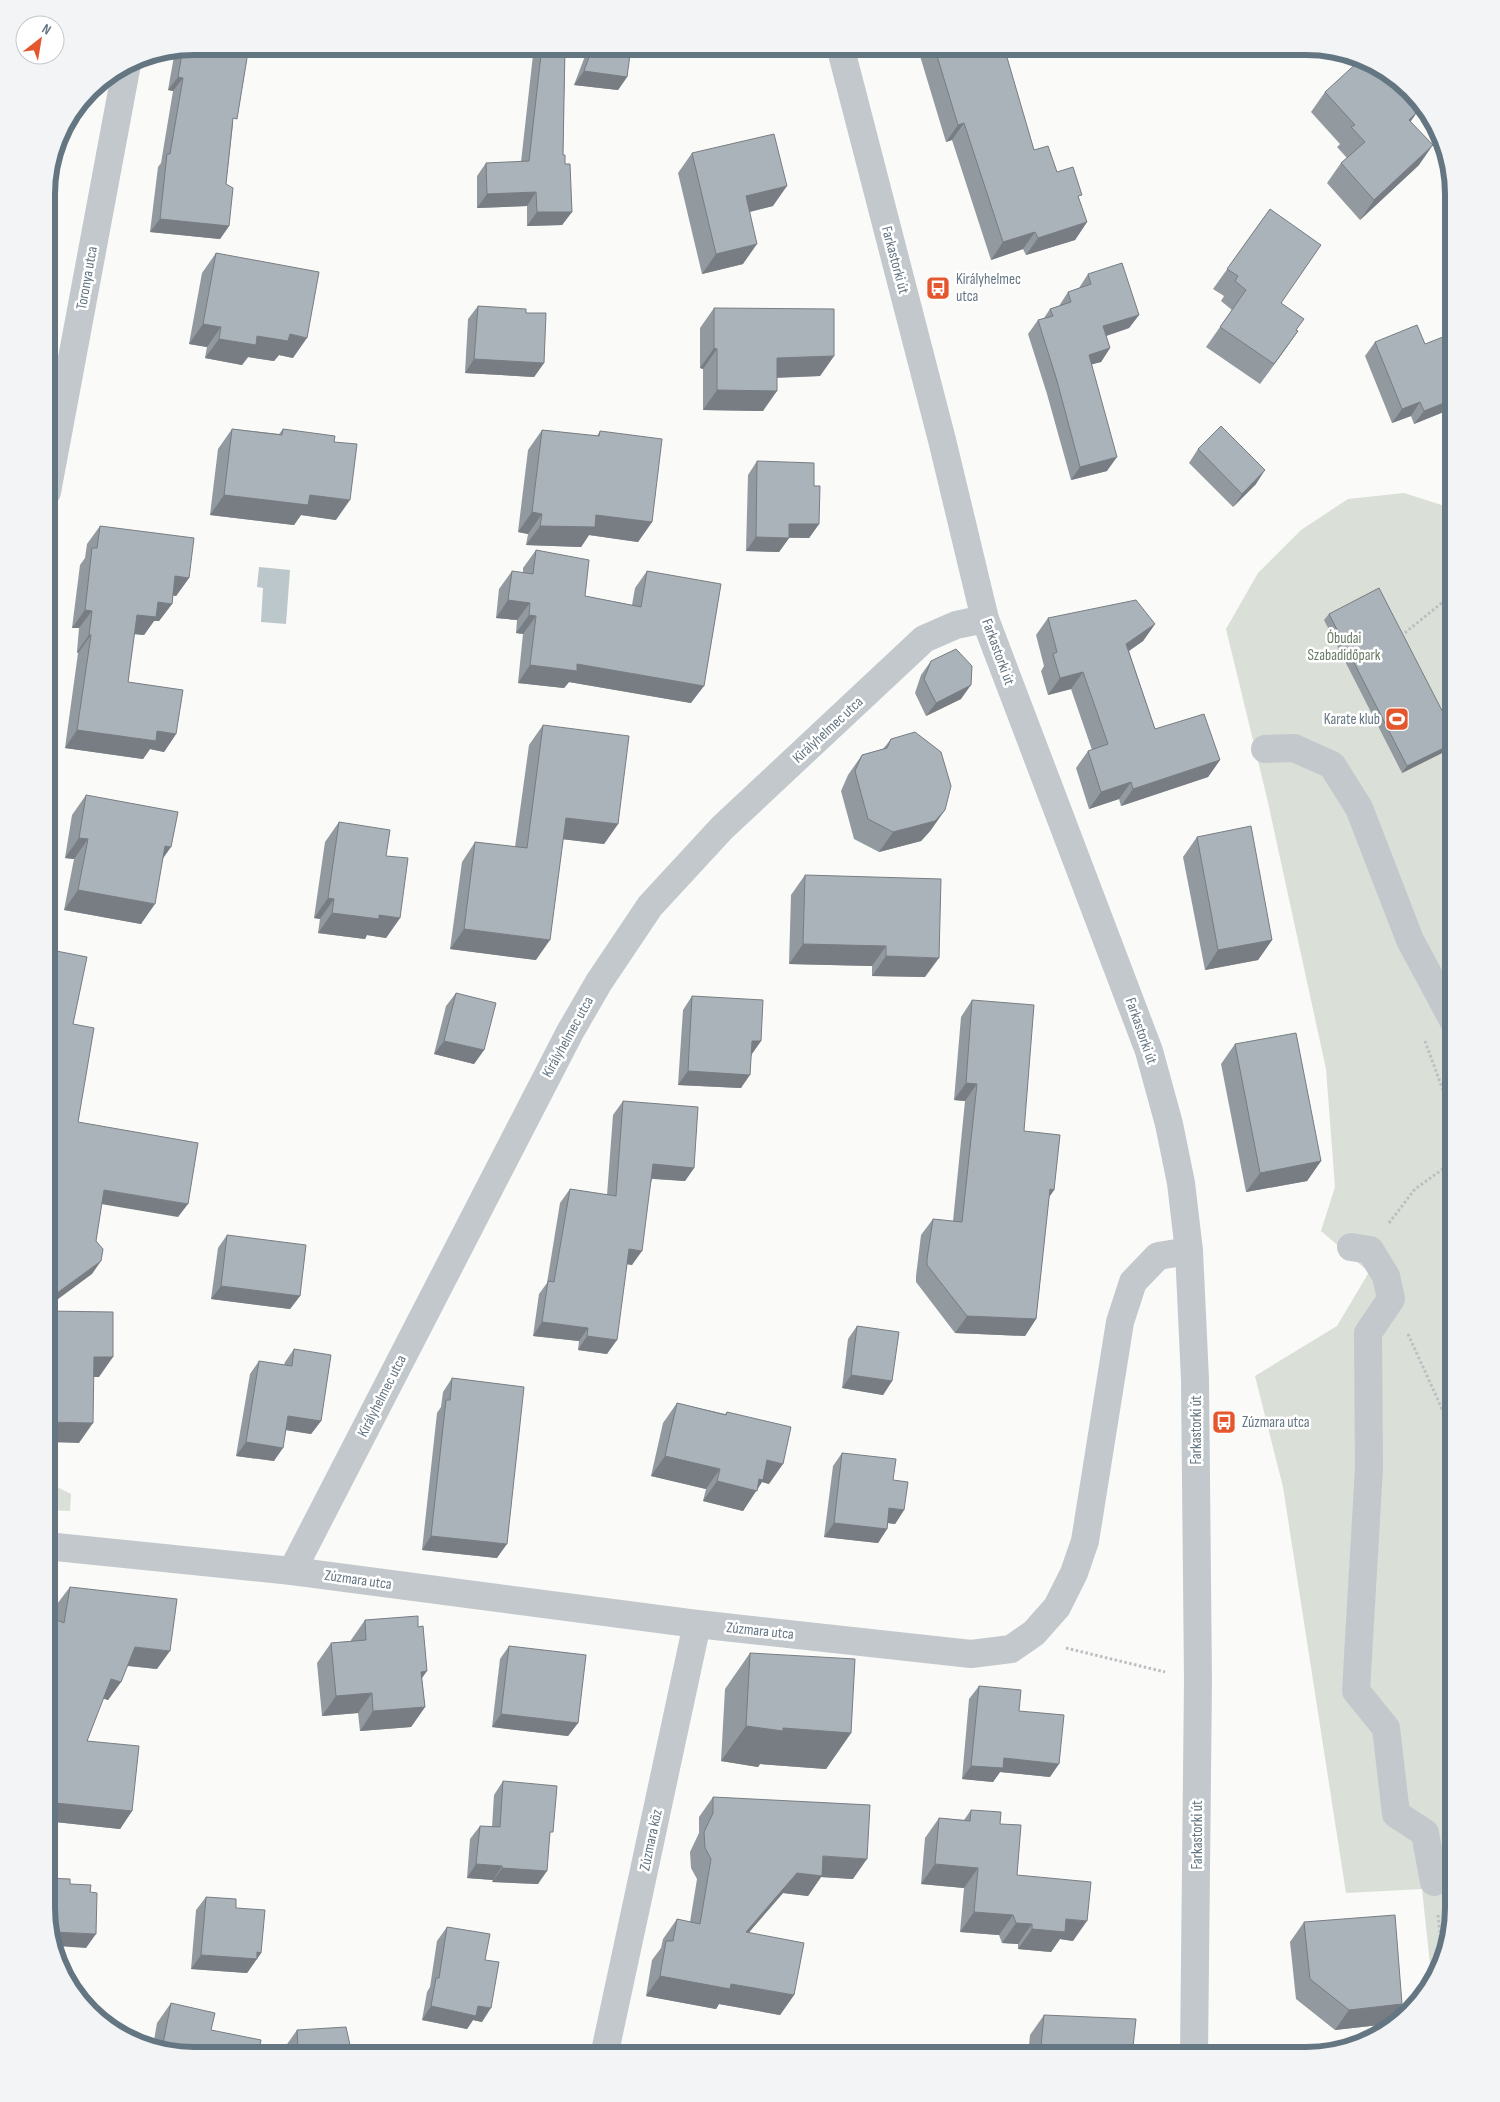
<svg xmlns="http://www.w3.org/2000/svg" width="1500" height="2102" font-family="'Sofia Sans Condensed',sans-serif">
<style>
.green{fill:#dadfd7}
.water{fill:#bbc7cb}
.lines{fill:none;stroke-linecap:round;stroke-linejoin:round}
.path{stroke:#bbbfc2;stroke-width:3;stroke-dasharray:2.5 2.5;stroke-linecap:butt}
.minor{stroke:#c3c8cc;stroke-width:28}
.wall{fill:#929a9f}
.shaded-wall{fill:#777d82}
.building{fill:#aab3b9;stroke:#777d82}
.labels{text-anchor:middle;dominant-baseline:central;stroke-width:5;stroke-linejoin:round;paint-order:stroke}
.street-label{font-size:15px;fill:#657683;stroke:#fff}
.poi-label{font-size:15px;fill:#657683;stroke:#fff;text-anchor:start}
.park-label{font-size:15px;fill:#687a64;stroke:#fff}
.rim{fill:none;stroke:#657683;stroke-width:6}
</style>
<rect width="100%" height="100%" fill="#fafaf8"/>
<g class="green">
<path d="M1404 493 1454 509V1908L1432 1983 1422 1889 1346 1893 1283 1487 1255 1376 1337 1326 1369 1272 1321 1231 1335 1187 1326 1069 1267 798 1226 629 1258 573 1301 530 1348 499Z"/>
<path d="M46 1486 59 1488 71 1494 70 1511 46 1510Z"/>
</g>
<path class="water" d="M259 567 290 570 286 624 261 622 263 588 257 587Z"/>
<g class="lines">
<g class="path">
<path d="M1401 636 1454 593"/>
<path d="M1425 1041 1454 1120"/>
<path d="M1389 1223 1415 1189 1454 1161"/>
<path d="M1408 1334 1448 1422 1454 1426"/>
<path d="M1066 1648 1165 1672"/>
<path d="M1438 1915 1442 1951"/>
</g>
<g class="minor">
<path d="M840 46 942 440 985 619 1149 1051 1169 1124 1181 1183 1189 1251 1195 1379 1198 1680 1194 2056"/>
<path d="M47 492 127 64"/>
<path d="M1265 749 1294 748 1332 765 1359 808 1410 940 1454 1022"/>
<path d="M1351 1247 1370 1250 1386 1276 1391 1299 1368 1333 1369 1468 1356 1691 1386 1728 1396 1814 1425 1833 1434 1882"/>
<path d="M46 1546 292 1571 697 1624 971 1654 1011 1649 1034 1633 1057 1607 1074 1573 1085 1541 1120 1322 1133 1282 1158 1256 1189 1251"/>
<path d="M292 1571 570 1032 599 982 650 906 722 828 924 639 956 625 985 619"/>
<path d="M604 2056 697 1624"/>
</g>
</g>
<g class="wall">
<path d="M194 46 233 124 226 184 229 226 220 239 150 232 158 167 161 163 173 91 168 90 174 56 179 49Z"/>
<path d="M534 46H565L563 155 572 212 562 225 527 226V206L477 208V176L486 163 521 162Z"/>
<path d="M592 46H625L627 77 618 90 574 85 585 56Z"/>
<path d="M917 46H991L994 57 1034 150 1057 172 1079 199 1087 222 1075 240 1026 255 1023 249 991 260 952 140 946 142Z"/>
<path d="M1325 92 1411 121 1419 165 1360 220 1327 183 1341 163 1347 158 1337 147 1340 144 1311 112Z"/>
<path d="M692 153 773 206 750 212 743 264 702 274 678 173Z"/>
<path d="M1270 209 1281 303 1296 330 1298 331 1260 384 1206 347 1232 310 1221 301 1224 296 1213 289Z"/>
<path d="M216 253 293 358 279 355 274 361 248 357 242 365 205 358 207 347 189 344 202 273Z"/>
<path d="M1088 274 1139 315 1129 328 1106 336 1110 348 1101 362 1091 364 1107 471 1071 480 1047 394 1028 334 1038 320 1044 318 1050 309 1059 306 1068 292 1079 288Z"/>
<path d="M478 306 526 313 544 363 534 377 465 373 468 319Z"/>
<path d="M714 308 834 356 820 376 777 378 763 411 703 410V369L700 368V328Z"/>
<path d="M1375 342 1425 344 1454 365V406L1451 409 1414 424 1411 416 1392 423 1365 356Z"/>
<path d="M232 429 279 434 283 429 334 442 336 520 301 515 294 525 210 515 218 449Z"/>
<path d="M542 430 597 436 600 431 652 522 638 542 589 535 581 547 526 545 528 534 518 532 528 450Z"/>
<path d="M1198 449 1256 484 1233 507 1189 463Z"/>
<path d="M757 461 814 486 819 524 809 538H789L779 552 746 551 748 475Z"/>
<path d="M100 526 189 578 176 596 173 595 172 604 159 621H154L144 635 134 634 128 682 176 734 164 752 150 749 143 759 65 748 78 653 77 652 79 628H72L80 565 85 558 87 544Z"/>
<path d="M536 550 585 596 632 605 635 588 647 571 691 703 569 682 564 688 518 683 523 634 516 633 517 620 496 618 499 589 512 571 523 573V568Z"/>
<path d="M1329 614 1452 748 1402 773 1324 620Z"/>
<path d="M1048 618 1155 624 1143 641 1129 651 1155 729 1220 760 1208 777 1121 806 1119 799 1089 809 1076 768 1088 751 1092 750 1071 689 1048 695 1041 671 1044 666 1036 635Z"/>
<path d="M931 661 961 699 926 716 915 693 921 675Z"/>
<path d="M543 725 618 824 604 844 563 839 536 960 450 949 462 862 475 842 515 847 529 745Z"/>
<path d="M891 739 931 830 921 841 879 852 854 839 841 791 848 775 862 755 883 749Z"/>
<path d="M86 795 162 860 141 924 64 910 74 859 65 858 72 815Z"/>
<path d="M339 822 386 856 400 918 386 938 367 935 365 939 318 933 320 919 314 918 325 842Z"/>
<path d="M1197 837 1272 940 1258 960 1205 970 1183 857Z"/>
<path d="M805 875 925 977 872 976V966L789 964 791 895Z"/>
<path d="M456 993 484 1050 474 1064 434 1054 446 1006Z"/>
<path d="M692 996 761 1041 752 1054 741 1088 678 1085 683 1010Z"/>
<path d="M972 1000 1024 1131 1054 1190 1049 1197 1036 1319 1025 1336 955 1333 916 1282V1276L921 1235 933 1219 953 1221 965 1101 954 1100 961 1017Z"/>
<path d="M1235 1044 1321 1161 1307 1181 1246 1192 1221 1064Z"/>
<path d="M623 1101 694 1168 685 1181 652 1179 632 1265 627 1264 607 1354 578 1350 579 1341 533 1336 539 1294 547 1283 560 1203 570 1189 607 1195 613 1115Z"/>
<path d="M227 1235 300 1296 290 1309 211 1299 218 1248Z"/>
<path d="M857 1326 892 1381 883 1395 842 1388 848 1339Z"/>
<path d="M294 1349 321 1421 311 1434 286 1430 274 1461 236 1456 250 1374 259 1361 284 1365 285 1362Z"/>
<path d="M452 1378 497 1558 422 1550 437 1413 441 1407 443 1392Z"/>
<path d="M677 1403 725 1414 727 1412 769 1484 762 1482 743 1511 703 1501 706 1489 651 1476 663 1423Z"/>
<path d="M842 1453 893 1480 904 1510 895 1524 888 1523 887 1529 878 1543 824 1537 833 1466Z"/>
<path d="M70 1587 157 1669 127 1666 121 1682 108 1700 103 1698 87 1741 132 1811 120 1829 46 1821V1621L49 1617 55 1620 57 1604Z"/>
<path d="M365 1620 422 1678 425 1707 411 1727 360 1731 358 1713 322 1716 317 1663 331 1643 351 1641V1640Z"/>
<path d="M509 1646 578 1723 568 1736 492 1727 500 1659Z"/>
<path d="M750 1653 851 1733 826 1769 760 1764 758 1767 721 1761 725 1689Z"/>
<path d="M979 1686 1019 1711 1050 1777 1000 1772 993 1782 962 1779 969 1699Z"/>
<path d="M503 1781 550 1837 538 1884 492 1882 493 1880 467 1878 470 1839 480 1826 492 1827 494 1795Z"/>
<path d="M713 1797 853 1879 821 1877 808 1896 783 1893 749 1932 794 1995 780 2015 719 2004 716 2009 646 1996 652 1960 661 1948 663 1939 677 1919 690 1922 697 1879 691 1868 690 1852 699 1833V1817Z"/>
<path d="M971 1810 1000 1824 1017 1875 1073 1941 1060 1939 1051 1952 1018 1949V1944L1002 1943 999 1935 960 1932 964 1888 921 1884 925 1838 939 1818 964 1820Z"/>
<path d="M206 1897 236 1908 261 1953 247 1973 191 1969 196 1910Z"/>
<path d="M1304 1922 1402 2004 1388 2024 1335 2030 1296 1999 1290 1942Z"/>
<path d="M447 1927 485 1960 482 2022 473 2020 467 2029 422 2020 427 1992 430 1987 437 1941Z"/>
<path d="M171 2003 211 2030 185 2055 153 2046 157 2023Z"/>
<path d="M1044 2015 1132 2056H1028L1030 2035Z"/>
<path d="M297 2030 352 2054 410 2056 283 2055V2050Z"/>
</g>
<g class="shaded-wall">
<path d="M584 71 627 77 618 90 574 85Z"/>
<path d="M178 77 183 78 173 91 168 90Z"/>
<path d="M1418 111 1404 131 1409 120Z"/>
<path d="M964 123 952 140 946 142 958 125Z"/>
<path d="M1433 145 1419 165 1360 220 1374 200Z"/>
<path d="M787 186 773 206 732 216 746 196Z"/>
<path d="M536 192 527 206 477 208 487 194Z"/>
<path d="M537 212H572L562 225 527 226Z"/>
<path d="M160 219 229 226 220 239 150 232Z"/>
<path d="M1087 222 1075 240 1026 255 1038 238Z"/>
<path d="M1035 232 1023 249 991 260 1003 242Z"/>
<path d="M757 244 743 264 702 274 716 254Z"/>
<path d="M1139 315 1129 328 1094 340 1103 326Z"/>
<path d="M203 324 221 327 207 347 189 344Z"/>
<path d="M1298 331 1284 351 1260 384 1274 364Z"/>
<path d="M290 334 307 338 293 358 279 355 274 361 248 357 242 365 205 358 219 339Z"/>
<path d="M714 348 717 349 703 369 700 368Z"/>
<path d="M1110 348 1101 362 1079 368 1089 355Z"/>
<path d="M834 356 820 376 763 378 777 358Z"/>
<path d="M474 359 544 363 534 377 465 373Z"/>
<path d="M717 390 777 391 763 411 703 410Z"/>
<path d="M1454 399V406L1451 409 1414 424 1424 411Z"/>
<path d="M1420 402 1411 416 1392 423 1402 409Z"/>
<path d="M1117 457 1107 471 1071 480 1080 467Z"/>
<path d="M1265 470 1256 484 1233 507 1242 494Z"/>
<path d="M224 495H310L350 500 336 520 301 515 294 525 210 515Z"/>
<path d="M532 512 542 514 528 534 518 532Z"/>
<path d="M596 515 652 522 638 542 589 535 581 547 526 545 540 526Z"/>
<path d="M789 524H819L809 538 779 537Z"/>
<path d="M756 537 789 538 779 552 746 551Z"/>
<path d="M175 576 189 578 176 596 163 594Z"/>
<path d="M508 600 530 603 517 620 496 618Z"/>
<path d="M158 602 172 604 159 621H154L144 635 124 633 137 615Z"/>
<path d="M85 610 92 611 79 628H72Z"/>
<path d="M529 615 536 616 523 634 516 633Z"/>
<path d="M1155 624 1143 641 1114 661 1126 644Z"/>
<path d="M89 635H91L78 653 77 652Z"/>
<path d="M577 664 704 686 691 703 569 682 564 688 518 683 530 665Z"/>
<path d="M1083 672 1071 689 1048 695 1060 678Z"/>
<path d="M971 685 961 699 926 716 936 703Z"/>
<path d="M77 730 157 731 176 734 164 752 150 749 143 759 65 748Z"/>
<path d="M1454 743V746L1452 748 1402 773 1407 766Z"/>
<path d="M1220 760 1208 777 1121 806 1133 789Z"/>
<path d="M1131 782 1119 799 1089 809 1101 792Z"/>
<path d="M945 810 931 830 921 841 879 852 893 832Z"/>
<path d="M566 818 618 824 604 844 552 838Z"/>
<path d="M79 838 88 839 74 859 65 858Z"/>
<path d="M165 846 171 847 157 867Z"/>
<path d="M78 890 155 904 141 924 64 910Z"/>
<path d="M328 898 334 899 320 919 314 918Z"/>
<path d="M332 913 379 915 400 918 386 938 367 935 365 939 318 933Z"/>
<path d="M464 929 550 940 536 960 450 949Z"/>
<path d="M1272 940 1258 960 1205 970 1218 950Z"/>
<path d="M803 944 886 946 872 966 789 964Z"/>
<path d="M886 956 939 958 925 977 872 976Z"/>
<path d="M444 1041 484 1050 474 1064 434 1054Z"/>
<path d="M752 1041H761L751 1055Z"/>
<path d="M688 1071 750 1075 741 1088 678 1085Z"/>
<path d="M966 1083 977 1084 965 1101 954 1100Z"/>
<path d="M1321 1161 1307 1181 1246 1192 1260 1173Z"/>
<path d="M653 1164 694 1168 685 1181 644 1178Z"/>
<path d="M1050 1189 1054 1190 1043 1206Z"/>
<path d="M104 1190 188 1204 178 1217 95 1203Z"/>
<path d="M629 1249 642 1251 632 1265 620 1263Z"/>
<path d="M101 1261 92 1274 46 1308V1301Z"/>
<path d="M221 1286 300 1296 290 1309 211 1299Z"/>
<path d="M967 1316 1036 1319 1025 1336 955 1333Z"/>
<path d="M542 1322 588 1328 579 1341 533 1336Z"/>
<path d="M587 1336 617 1340 607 1354 578 1350Z"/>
<path d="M94 1357H113L99 1377H80Z"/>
<path d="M851 1375 892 1381 883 1395 842 1388Z"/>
<path d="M288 1416 321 1421 311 1434 279 1429Z"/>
<path d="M46 1422 93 1423 79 1443 46 1442Z"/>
<path d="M246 1442 283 1448 274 1461 236 1456Z"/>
<path d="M665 1456 720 1469 706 1489 651 1476Z"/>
<path d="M767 1460 783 1464 769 1484 762 1482 743 1511 703 1501 717 1481Z"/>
<path d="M889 1508 904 1510 895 1524 880 1522Z"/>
<path d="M834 1523 887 1529 878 1543 824 1537Z"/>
<path d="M431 1536 507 1544 497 1558 422 1550Z"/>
<path d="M135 1647 170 1651 157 1669 122 1665Z"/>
<path d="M427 1671 413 1691 421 1672Z"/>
<path d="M111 1679 121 1682 108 1700 98 1697Z"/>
<path d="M372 1693 358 1713 322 1716 336 1696Z"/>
<path d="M46 1695 57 1699 46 1715Z"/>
<path d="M425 1707 411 1727 360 1731 373 1711Z"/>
<path d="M501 1714 578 1723 568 1736 492 1727Z"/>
<path d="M746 1726 783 1728 851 1733 826 1769 760 1764 758 1767 721 1761Z"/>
<path d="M1004 1758 1059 1764 1050 1777 1000 1772 993 1782 962 1779 971 1766Z"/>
<path d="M46 1802 132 1811 120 1829 46 1821Z"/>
<path d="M823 1856 867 1859 853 1879 821 1877 808 1896 783 1893 732 1952 746 1932 797 1873Z"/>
<path d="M476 1864 502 1866 493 1880 467 1878Z"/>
<path d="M935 1864 978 1868 964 1888 921 1884Z"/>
<path d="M502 1868 547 1871 538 1884 492 1882Z"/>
<path d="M974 1912 1013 1915 999 1935 960 1932Z"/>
<path d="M1066 1919 1087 1921 1073 1941 1060 1939 1051 1952 1018 1949 1032 1929Z"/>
<path d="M1016 1923 1032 1924 1018 1944 1002 1943Z"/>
<path d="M53 1932 96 1934 86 1948 57 1946Z"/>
<path d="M257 1952 261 1953 247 1973 191 1969 201 1955Z"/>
<path d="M660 1976 731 1984 794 1995 780 2015 719 2004 716 2009 646 1996Z"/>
<path d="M1402 2004 1388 2024 1335 2030 1349 2010Z"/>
<path d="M431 2006H478L491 2008 482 2022 473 2020 467 2029 422 2020Z"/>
</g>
<g class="building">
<path d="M194 46H249L237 119 233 118 226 184 233 188 229 226 160 219 167 154H170L183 78 178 77 183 48Z"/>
<path d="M542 46H565L563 155H565V164H570L572 212H537L536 192 487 194 486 163 529 161Z"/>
<path d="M593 46 631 47 627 77 584 71Z"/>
<path d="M934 46H991L994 57 1006 54 1034 150 1048 146 1057 172 1073 167 1082 195 1078 196 1087 222 1038 238 1035 232 1003 242 964 123 958 125Z"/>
<path d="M1360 60 1375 65 1418 111 1409 120 1433 145 1374 200 1341 163 1365 142 1351 127 1355 125 1325 92Z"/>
<path d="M774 134 787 186 746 196 757 244 716 254 692 153Z"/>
<path d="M1270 209 1321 245 1281 303 1304 319 1296 330 1298 331 1274 364 1220 327 1246 290 1235 281 1238 276 1227 269Z"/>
<path d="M216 253 319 272 307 338 290 334 288 341 257 336 256 345 219 339 221 327 203 324Z"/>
<path d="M1122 263 1139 315 1103 326 1110 348 1089 355 1117 457 1080 467 1057 381 1038 320 1053 316 1050 309 1071 302 1068 292 1091 284 1088 274Z"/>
<path d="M478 306 526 309V313H546L544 363 474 359Z"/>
<path d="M714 308 834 309V356L777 358V391L717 390V349L714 348Z"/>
<path d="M1417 325 1425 344 1443 337 1454 365V399L1424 411 1420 402 1402 409 1375 342Z"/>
<path d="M1221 426 1265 470 1242 494 1198 449Z"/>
<path d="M232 429 282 435 283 429 335 436 334 442 357 444 350 500 310 495 308 505 224 495Z"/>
<path d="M542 430 599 436 600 431 662 439 652 522 596 515 595 527 540 526 542 514 532 512Z"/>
<path d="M757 461 814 463V486H820L819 524H789V538L756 537Z"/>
<path d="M100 526 194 538 189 578 175 576 172 604 158 602 156 617 137 615 128 682 183 690 176 734 157 731 156 741 77 730 91 635H89L92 611 85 610 92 548H97Z"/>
<path d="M536 550 589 560 585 596 641 607 647 571 721 584 704 686 577 664V671L530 665 536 616 529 615 530 603 508 600 512 571 533 574Z"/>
<path d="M1379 588 1454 734V743L1407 766 1329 614Z"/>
<path d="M1136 600 1155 624 1126 644 1155 729 1204 714 1220 760 1133 789 1131 782 1101 792 1088 751 1108 744 1083 672 1060 678 1053 654 1057 652 1048 618Z"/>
<path d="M956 649 972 666 971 685 936 703 924 679 931 661Z"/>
<path d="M543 725 629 736 618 824 566 818 550 940 464 929 475 842 527 848Z"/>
<path d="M915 732 941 752 951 786 945 810 935 821 893 832 868 819 855 771 862 755 887 748 891 739Z"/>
<path d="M86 795 178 812 171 847 165 846 155 904 78 890 88 839 79 838Z"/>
<path d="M339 822 390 830 386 856 408 858 400 918 379 915V919L332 913 334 899 328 898Z"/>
<path d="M1251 826 1272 940 1218 950 1197 837Z"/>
<path d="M805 875 941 879 939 958 886 956V946L803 944Z"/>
<path d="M46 949 87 957 73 1024 94 1028 78 1122 198 1143 188 1204 104 1190 96 1241 103 1249 101 1261 46 1301Z"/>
<path d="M456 993 496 1003 484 1050 444 1041Z"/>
<path d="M692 996 763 1000 761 1041H752L750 1075 688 1071Z"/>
<path d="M972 1000 1034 1005 1024 1131 1060 1135 1054 1190 1050 1189 1036 1319 967 1316 927 1265V1259L933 1219 962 1222 977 1084 966 1083Z"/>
<path d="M1296 1033 1321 1161 1260 1173 1235 1044Z"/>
<path d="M623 1101 698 1107 694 1168 653 1164 642 1251 629 1249 617 1340 587 1336 588 1328 542 1322 548 1281 554 1282 570 1189 616 1196Z"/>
<path d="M227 1235 306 1245 300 1296 221 1286Z"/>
<path d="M46 1311 113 1312V1357H94L93 1423 46 1422Z"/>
<path d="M857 1326 899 1332 892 1381 851 1375Z"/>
<path d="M294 1349 331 1355 321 1421 288 1416 283 1448 246 1442 259 1361 292 1366Z"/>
<path d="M452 1378 524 1387 507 1544 431 1536 446 1400H450Z"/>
<path d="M677 1403 726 1415 727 1412 791 1427 783 1464 767 1460 763 1480 759 1479 757 1491 717 1481 720 1469 665 1456Z"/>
<path d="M842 1453 896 1459 893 1480 908 1482 904 1510 889 1508 887 1529 834 1523Z"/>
<path d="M70 1587 177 1599 170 1651 135 1647 121 1682 111 1679 87 1741 139 1746 132 1811 46 1802 57 1699 46 1695V1624L49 1617 64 1623Z"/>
<path d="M418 1616V1627L423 1626 427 1671 421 1672 425 1707 373 1711 372 1693 336 1696 331 1643 366 1640 365 1620Z"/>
<path d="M509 1646 586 1655 578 1723 501 1714Z"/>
<path d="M750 1653 855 1659 851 1733 783 1728V1731L746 1726Z"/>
<path d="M979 1686 1021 1690 1019 1711 1064 1715 1059 1764 1004 1758 1003 1768 971 1766Z"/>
<path d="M503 1781 557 1786 553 1832H550L547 1871 502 1868V1866L476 1864 480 1826 500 1827Z"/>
<path d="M713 1797 870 1805 867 1859 823 1856 822 1876 797 1873 746 1932 804 1943 794 1995 731 1984 730 1989 660 1976 666 1941H673L677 1919 700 1924 711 1859 705 1848 704 1832 713 1813Z"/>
<path d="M971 1810 1001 1812 1000 1824 1021 1825 1017 1875 1091 1882 1087 1921 1066 1919 1065 1932 1032 1929V1924L1016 1923 1013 1915 974 1912 978 1868 935 1864 939 1818 970 1821Z"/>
<path d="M46 1878 70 1879V1884L91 1885 90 1892 97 1893 96 1934 53 1932 46 1908Z"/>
<path d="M206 1897 236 1899V1908L265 1910 261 1953 257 1952V1959L201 1955Z"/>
<path d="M1395 1915 1402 2004 1349 2010 1310 1979 1304 1922Z"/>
<path d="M447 1927 490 1934 485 1960 499 1962 491 2008 478 2006 476 2016 431 2006 436 1978H439Z"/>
<path d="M171 2003 215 2013 211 2030 261 2040 258 2055H185L162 2049Z"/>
<path d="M1044 2015 1136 2019 1132 2056H1040Z"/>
<path d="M346 2027 352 2054 410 2051V2056L293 2055V2046L298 2047 297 2030Z"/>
<path d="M831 2045 935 2049V2056H823Z"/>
</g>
<defs>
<g id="bus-square" transform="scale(1.25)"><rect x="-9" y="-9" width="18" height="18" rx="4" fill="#e4572e" stroke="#fff"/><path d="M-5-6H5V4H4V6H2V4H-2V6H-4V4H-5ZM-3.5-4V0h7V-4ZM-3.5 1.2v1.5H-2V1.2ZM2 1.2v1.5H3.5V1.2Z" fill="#fff"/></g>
<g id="stadium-square" transform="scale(1.25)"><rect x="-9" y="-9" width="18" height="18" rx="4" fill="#e4572e" stroke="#fff"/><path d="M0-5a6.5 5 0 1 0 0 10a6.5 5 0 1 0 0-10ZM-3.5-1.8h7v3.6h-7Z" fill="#fff"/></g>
</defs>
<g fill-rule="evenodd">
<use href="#bus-square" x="938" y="288"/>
<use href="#stadium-square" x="1397" y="719"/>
<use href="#bus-square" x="1224" y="1422"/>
</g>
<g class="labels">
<g class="street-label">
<text transform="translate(895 260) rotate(75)">Farkastorki út</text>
<text transform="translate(87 278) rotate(-80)">Toronya utca</text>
<text transform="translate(998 652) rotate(70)">Farkastorki út</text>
<text transform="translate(828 730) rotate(-43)">Királyhelmec utca</text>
<text transform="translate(1141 1031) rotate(71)">Farkastorki út</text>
<text transform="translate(568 1037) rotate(-61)">Királyhelmec utca</text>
<text transform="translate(382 1396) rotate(-63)">Királyhelmec utca</text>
<text transform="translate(1196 1430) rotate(-90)">Farkastorki út</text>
<text transform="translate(358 1580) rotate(8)">Zúzmara utca</text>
<text transform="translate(760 1631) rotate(6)">Zúzmara utca</text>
<text transform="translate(1197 1835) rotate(-90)">Farkastorki út</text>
<text transform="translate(651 1840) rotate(-78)">Zúzmara köz</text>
</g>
<g class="poi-label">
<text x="956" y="279">Királyhelmec<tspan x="956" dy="17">utca</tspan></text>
<text x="1380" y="719" text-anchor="end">Karate klub</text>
<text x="1242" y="1422">Zúzmara utca</text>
</g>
<g class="park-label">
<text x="1344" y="638">Óbudai<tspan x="1344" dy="17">Szabadidőpark</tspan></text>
</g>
</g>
<path d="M0 0H1500V2102H0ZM194 55H1306A139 139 0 0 1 1445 194V1908A139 139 0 0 1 1306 2047H194A139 139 0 0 1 55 1908V194A139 139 0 0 1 194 55Z" fill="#f3f4f5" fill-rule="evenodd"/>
<path class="rim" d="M194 55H1306A139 139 0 0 1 1445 194V1908A139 139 0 0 1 1306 2047H194A139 139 0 0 1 55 1908V194A139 139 0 0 1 194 55Z"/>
<g transform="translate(40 40) rotate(31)"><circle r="24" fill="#ffffff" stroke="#c1c8cd"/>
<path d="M0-4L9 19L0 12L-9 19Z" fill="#e4572e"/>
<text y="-8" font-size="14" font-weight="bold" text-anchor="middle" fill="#657683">N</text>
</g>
</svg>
